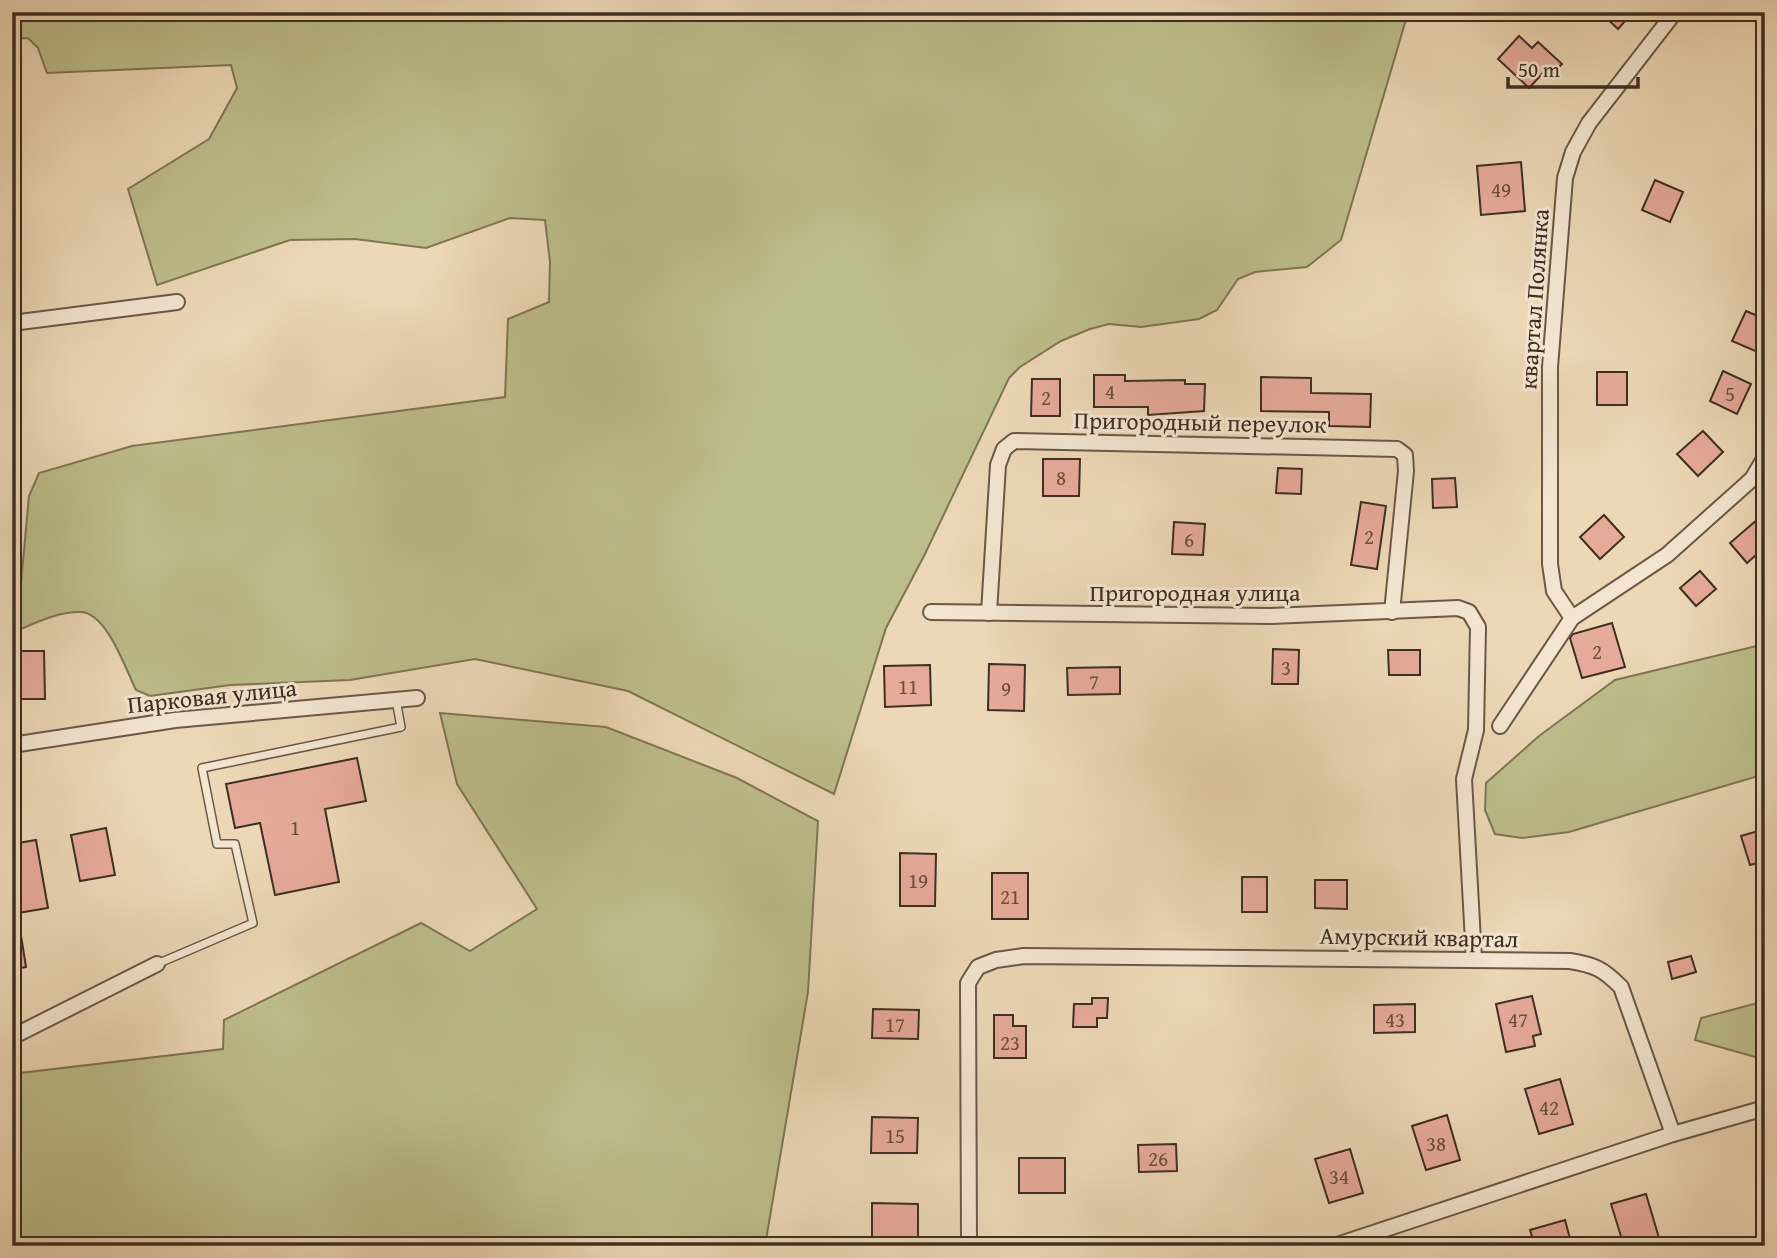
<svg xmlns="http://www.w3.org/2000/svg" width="1777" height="1258" font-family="'Gentium Book Plus',serif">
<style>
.green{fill:#bdbd8b;stroke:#7e7656;stroke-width:2}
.building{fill:#e6aa9a;stroke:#3f2f21;stroke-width:2}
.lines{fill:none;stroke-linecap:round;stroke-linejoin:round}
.service-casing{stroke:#6a5946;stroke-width:10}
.minor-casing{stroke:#6a5946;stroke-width:18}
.service{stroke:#f3e5d0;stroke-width:7}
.minor{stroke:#f3e5d0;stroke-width:14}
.labels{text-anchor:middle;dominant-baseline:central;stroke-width:6;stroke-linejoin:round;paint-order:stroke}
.number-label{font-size:21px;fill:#694e3f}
.street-label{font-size:24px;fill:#3f2f21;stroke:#f3e5d0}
</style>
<rect width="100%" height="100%" fill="#ecd7b6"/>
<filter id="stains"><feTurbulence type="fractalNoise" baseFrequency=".00286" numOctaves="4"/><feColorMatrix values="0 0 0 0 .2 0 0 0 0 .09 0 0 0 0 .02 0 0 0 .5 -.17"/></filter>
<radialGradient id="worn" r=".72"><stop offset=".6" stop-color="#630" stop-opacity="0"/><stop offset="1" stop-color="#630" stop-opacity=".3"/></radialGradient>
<g class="green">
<path d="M12 12H1413L1405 23 1341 240 1307 267 1255 272 1238 279 1217 310 1199 319 1141 327 1109 324 1090 329 1061 341 1020 367 1009 378 924 556 886 628 834 794 628 691 475 659 350 680 230 685 150 696 136 690C126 670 107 613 81 612 58 611 33 624 12 633V597L20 594 29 496 39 473 132 446 505 397 508 319 549 302 550 262 545 220 510 218 426 248 355 239 290 240 157 285 128 189 209 139 237 88 231 65 47 73 38 48 28 38 12 39Z"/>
<path d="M1765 644V774L1569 832 1522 838 1495 834 1485 810 1486 783 1539 736 1615 680Z"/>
<path d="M440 713 606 727 737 778 818 821 808 992 765 1246H12V1074L223 1049 224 1020 421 923 470 951 537 909 457 784Z"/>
<path d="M1765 1001V1077L1759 1058 1695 1040 1701 1018Z"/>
</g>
<g class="building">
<path d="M1600 12H1633L1618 29Z"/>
<path d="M1519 36 1532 48 1538 42 1562 64 1548 78 1543 73 1529 88 1498 59Z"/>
<path d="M1521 162 1525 211 1481 215 1477 166Z"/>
<path d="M1655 180 1683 192 1670 222 1642 210Z"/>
<path d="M1746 311 1765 319V342L1760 353 1732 341Z"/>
<path d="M1723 371 1751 384 1737 414 1710 401Z"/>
<rect x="1597" y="372" width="30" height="33"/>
<path d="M1094 375H1125V381L1185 380V384H1205L1204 411 1148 415V407H1094Z"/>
<path d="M1261 377 1311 378V393L1371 394 1370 427 1329 426V412L1261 411Z"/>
<path d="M1032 379H1060V416H1031Z"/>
<path d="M1703 431 1723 452 1698 476 1677 454Z"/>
<path d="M1043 459H1080L1079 496H1043Z"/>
<path d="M1278 468 1302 469 1301 494 1276 493Z"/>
<path d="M1455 478 1457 507 1433 508 1432 479Z"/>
<path d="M1361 502 1386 506 1377 569 1351 565Z"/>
<path d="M1765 513V547L1747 563 1730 543Z"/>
<path d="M1604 515 1624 537 1600 559 1580 537Z"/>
<path d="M1174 522 1205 524 1203 555 1172 554Z"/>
<path d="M1700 571 1716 589 1696 606 1680 588Z"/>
<path d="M1612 623 1625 667 1582 678 1570 638 1573 634Z"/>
<path d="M1273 649 1299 650 1298 684H1272Z"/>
<path d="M1388 650H1420V675H1389Z"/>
<path d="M16 651H44L45 699H16Z"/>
<path d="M989 664 1025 665 1024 711 988 710Z"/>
<path d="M930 665 931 705 885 707 884 666Z"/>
<path d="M1120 667V694L1068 695 1067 668Z"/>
<path d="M357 758 366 801 325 809 339 882 275 895 260 823 235 828 226 784Z"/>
<path d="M106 828 115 875 80 881 71 835Z"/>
<path d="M1765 829V861L1750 865 1741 836Z"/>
<path d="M36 840 48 908 12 914V844Z"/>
<path d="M900 853 936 854 935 906H900Z"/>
<rect x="992" y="873" width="36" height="46"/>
<rect x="1242" y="877" width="25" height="35"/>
<path d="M1315 880H1347V909L1315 908Z"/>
<path d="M12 929H20L26 967 12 970Z"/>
<path d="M1691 956 1696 972 1672 979 1668 962Z"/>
<path d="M1532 996 1541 1034 1533 1036 1535 1046 1506 1052 1496 1004Z"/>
<path d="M1092 998H1108L1107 1018H1097V1027H1073L1074 1004H1092Z"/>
<path d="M1415 1004V1032L1374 1033V1005Z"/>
<path d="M873 1009 919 1010 918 1039 872 1038Z"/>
<path d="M994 1015H1013V1026H1026V1058H994Z"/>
<path d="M1560 1079 1573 1124 1539 1134 1525 1089Z"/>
<path d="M1447 1115 1460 1160 1426 1170 1412 1126Z"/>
<path d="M872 1117 918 1118 917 1153H871Z"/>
<path d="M1176 1144 1177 1171 1139 1172 1138 1145Z"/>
<path d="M1350 1149 1363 1193 1329 1203 1315 1159Z"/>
<rect x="1019" y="1158" width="46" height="35"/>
<path d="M1646 1194 1659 1238 1633 1246H1624L1611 1204Z"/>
<path d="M872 1203 918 1204V1239H872Z"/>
<path d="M1565 1220 1572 1246H1535L1530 1230Z"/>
</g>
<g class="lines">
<g class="service-casing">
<path id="service" d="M157 964 253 923 235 844H217L202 768 401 727 396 700"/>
</g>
<g class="minor-casing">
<g id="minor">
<path d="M12 323 177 302"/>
<path d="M931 612 1271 616 1458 608 1469 612 1478 627 1476 730 1464 779 1474 959"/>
<path d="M989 613 998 465 1004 449 1014 441 1397 449 1405 455 1406 471 1392 612"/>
<path d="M1572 618 1554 591 1550 564V367L1565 178 1573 152 1589 123 1675 12"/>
<path d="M1500 726 1572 618 1667 555 1752 479 1765 457"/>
<path d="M12 745 175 720 417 698"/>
<path d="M12 1037 157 964"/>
<path d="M1673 1134 1765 1108"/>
<path d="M969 1246 968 983 978 967 996 960 1024 956 1570 961C1595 965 1603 969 1621 987L1673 1134 1334 1246"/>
</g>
</g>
<use href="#service" class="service"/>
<use href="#minor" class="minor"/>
</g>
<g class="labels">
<g class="number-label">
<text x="1501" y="189">49</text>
<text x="1110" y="391">4</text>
<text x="1730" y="393">5</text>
<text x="1046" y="397">2</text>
<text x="1061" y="477">8</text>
<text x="1369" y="536">2</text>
<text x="1189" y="539">6</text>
<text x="1597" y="651">2</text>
<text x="1286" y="667">3</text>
<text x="1094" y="681">7</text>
<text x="908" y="686">11</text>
<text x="1006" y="688">9</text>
<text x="295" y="827">1</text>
<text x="918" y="880">19</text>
<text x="1010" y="896">21</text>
<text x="1395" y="1019">43</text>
<text x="1518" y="1019">47</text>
<text x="895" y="1024">17</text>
<text x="1010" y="1042">23</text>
<text x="1549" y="1107">42</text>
<text x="895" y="1135">15</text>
<text x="1436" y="1143">38</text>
<text x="1158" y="1158">26</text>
<text x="1339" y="1176">34</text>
</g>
<g class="street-label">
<text transform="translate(1534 299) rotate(-86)">квартал Полянка</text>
<text transform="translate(1200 422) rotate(1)">Пригородный переулок</text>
<text x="1195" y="592">Пригородная улица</text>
<text transform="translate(212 696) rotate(-6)">Парковая улица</text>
<text transform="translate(1419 937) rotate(1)">Амурский квартал</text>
</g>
</g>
<rect width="1777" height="1258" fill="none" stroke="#ecd7b6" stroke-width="42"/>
<rect x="14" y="14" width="1749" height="1230" fill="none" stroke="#3f2f21" stroke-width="3.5"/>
<rect x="21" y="21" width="1735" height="1216" fill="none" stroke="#3f2f21" stroke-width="2"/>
<path d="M1508 77v10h130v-10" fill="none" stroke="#3f2f21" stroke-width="3.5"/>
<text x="1518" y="77" font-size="21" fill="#3f2f21" stroke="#f3e5d0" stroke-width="5" paint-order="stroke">50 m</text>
<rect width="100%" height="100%" filter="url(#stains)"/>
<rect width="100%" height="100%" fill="url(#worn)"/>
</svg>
